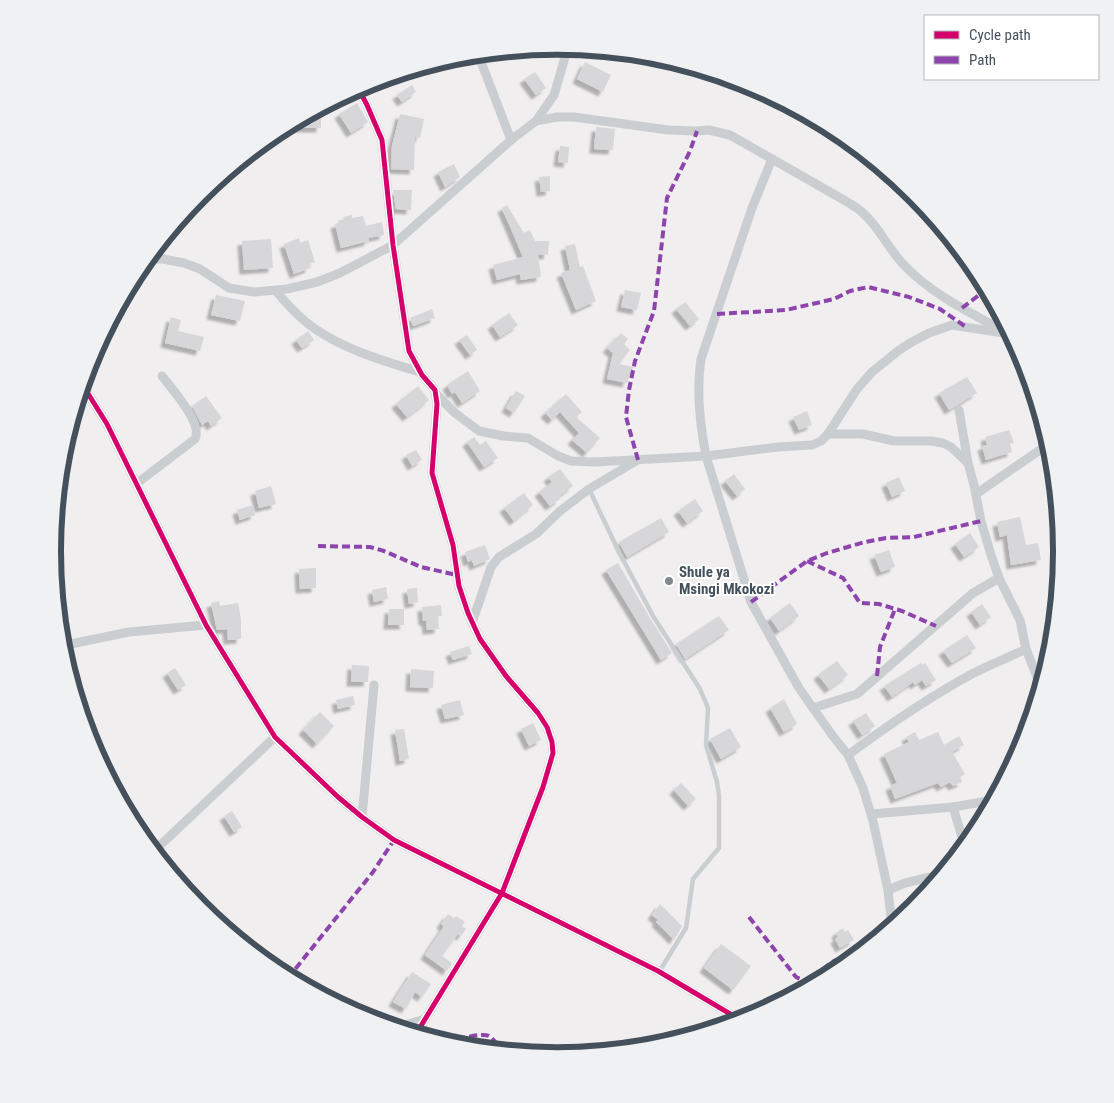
<svg xmlns="http://www.w3.org/2000/svg" width="1114" height="1103" font-family="'Roboto Condensed',sans-serif">
<style>
.building{fill:#d7d6d9;filter:url(#shadow)}
.lines{fill:none;stroke-linecap:round;stroke-linejoin:round}
.service{stroke:#cbced0;stroke-width:4.5}
.minor{stroke:#cbced0;stroke-width:9}
.quiet{stroke:#8e44ad;stroke-width:4;stroke-dasharray:8 4;stroke-linecap:butt}
.cycleway-casing{stroke:#fff;stroke-width:8}
.cycleway{stroke:#d6006c;stroke-width:5}
.poi-dot{fill:#808890;stroke:#fff;stroke-width:2}
.labels{text-anchor:middle;dominant-baseline:central;stroke-width:4;stroke-linejoin:round;paint-order:stroke}
.poi-label{font-size:15px;font-weight:bold;fill:#44515d;stroke:#fff;text-anchor:start}
.rim{fill:none;stroke:#44515d;stroke-width:6}
</style>
<defs>
<filter id="shadow"><feDropShadow dx="-4.5" dy="4.5" stdDeviation="1" flood-color="#0004"/></filter>
</defs>
<rect width="100%" height="100%" fill="#f0eeee"/>
<g class="building">
<path d="M585 62 611 75 603 92 577 79Z"/>
<path d="M535 72 546 88 536 95 524 79Z"/>
<path d="M412 85 416 92 402 102 397 95Z"/>
<path d="M357 103 368 122 351 133 339 114Z"/>
<path d="M321 107V128H297V120Z"/>
<path d="M400 114 424 119 420 138 415 137 414 170 391 169 392 146Z"/>
<path d="M596 127 615 129 613 150 594 149Z"/>
<path d="M560 146 569 147 568 163 558 162Z"/>
<path d="M454 164 460 177 445 187 438 172Z"/>
<path d="M550 176V191L541 192 539 177Z"/>
<path d="M393 190H412L411 210 396 209Z"/>
<path d="M507 205 524 233 530 230 535 241H549L548 255 538 254 541 277 521 280 520 274 497 280 493 265 523 257 502 208Z"/>
<path d="M352 215V218L363 216 366 226 382 222 384 235 369 238V241L341 248 335 224 344 221 343 217Z"/>
<path d="M299 238 300 243 308 240 315 262 309 264 310 268 294 274 284 244Z"/>
<path d="M271 239 273 268 244 270 242 241Z"/>
<path d="M575 244 580 267 583 266 596 301 576 310 561 273 570 270 565 246Z"/>
<path d="M625 290 641 293 637 310 621 307Z"/>
<path d="M216 295 245 301 240 321 211 315Z"/>
<path d="M685 302 699 319 690 326 676 309Z"/>
<path d="M432 309 435 318 413 326 410 318Z"/>
<path d="M509 313 518 325 500 337 492 325Z"/>
<path d="M171 317 181 320 178 331 204 337 200 351 165 343Z"/>
<path d="M308 331 314 340 302 348 296 340Z"/>
<path d="M621 333 628 339 624 344 630 350 619 364 633 367 630 378H628L627 383 607 379 613 353 607 348Z"/>
<path d="M467 335 477 350 470 355 459 340Z"/>
<path d="M468 371 480 391 462 403 455 392 452 394 447 385Z"/>
<path d="M967 377 977 393 949 410 939 393Z"/>
<path d="M418 386 429 400 407 417 396 404Z"/>
<path d="M516 391 525 396 514 413 506 408Z"/>
<path d="M566 394 582 412 576 417 600 438 587 453 572 440 579 433 560 412 552 420 545 413Z"/>
<path d="M206 396 222 418 211 426 208 421 202 425 192 406Z"/>
<path d="M807 411 812 425 799 430 793 417Z"/>
<path d="M1009 430 1014 443 1010 444 1012 452 986 460 982 446 987 445 985 437Z"/>
<path d="M474 437 480 445 486 441 498 458 484 467 467 442Z"/>
<path d="M416 450 422 460 412 466 406 455Z"/>
<path d="M560 469 573 486 558 497 560 499 550 506 539 492 552 482 548 477Z"/>
<path d="M734 474 745 489 737 496 725 481Z"/>
<path d="M899 477 905 491 892 497 886 483Z"/>
<path d="M271 486 276 504 259 508 255 491Z"/>
<path d="M524 493 533 505 514 521 504 508Z"/>
<path d="M695 499 703 511 687 523 678 511Z"/>
<path d="M253 505 255 515 240 520 237 510Z"/>
<path d="M1020 517 1026 545 1038 543 1041 560 1011 565 1007 535 1000 537 997 522Z"/>
<path d="M661 518 669 532 627 557 619 542Z"/>
<path d="M970 533 979 547 964 557 955 544Z"/>
<path d="M485 545 490 559 474 566 472 560 468 562 465 552Z"/>
<path d="M889 550 895 567 881 572 874 555Z"/>
<path d="M618 563 650 618 672 653 661 660 606 570Z"/>
<path d="M316 568V588L300 589 299 569Z"/>
<path d="M386 587 388 599 374 602 372 590Z"/>
<path d="M417 588 418 602 409 604 407 589Z"/>
<path d="M219 601 220 606 238 603 241 619V639L228 640 227 629 217 630 211 603Z"/>
<path d="M790 603 799 616 779 631 770 618Z"/>
<path d="M982 604 991 617 980 625 971 612Z"/>
<path d="M441 605 442 616H438L439 629 427 630 426 621H423L422 607Z"/>
<path d="M389 609H404V625H388Z"/>
<path d="M719 616 729 630 685 659 676 644Z"/>
<path d="M967 635 976 648 952 663 943 651Z"/>
<path d="M469 646 472 654 453 660 450 652Z"/>
<path d="M837 661 848 675 829 689 818 675Z"/>
<path d="M921 663 922 665 925 663 936 680 926 686 922 680 915 685 913 682 892 697 884 686Z"/>
<path d="M352 665 369 666 368 682H351Z"/>
<path d="M175 668 186 685 178 690 167 673Z"/>
<path d="M411 669 434 671 433 688 410 687Z"/>
<path d="M353 696 355 705 338 709 336 700Z"/>
<path d="M784 699 797 724 784 732 770 708Z"/>
<path d="M460 700 464 715 445 719 441 705Z"/>
<path d="M320 712 334 726 317 744 303 730Z"/>
<path d="M866 713 875 726 862 735 853 721Z"/>
<path d="M533 723 541 740 529 746 521 729Z"/>
<path d="M730 728 741 747 721 759 710 739Z"/>
<path d="M404 729 409 759 400 761 395 730Z"/>
<path d="M915 732 919 740 938 732 944 745 959 736 964 745 952 752 965 774 960 777 962 782 953 786 950 782 941 787 938 783 895 799 890 786 897 783 884 754 909 742 906 737Z"/>
<path d="M681 783 696 799 688 806 674 790Z"/>
<path d="M232 811 242 827 234 832 224 816Z"/>
<path d="M660 904 682 926 674 940 656 922 658 920 652 915Z"/>
<path d="M448 914 454 918 456 916 465 922 462 926 466 929 461 936 458 934 442 956 452 963 447 971 425 955 444 926 441 924Z"/>
<path d="M843 928 845 932 848 930 854 940 840 948 835 939 838 937 836 933Z"/>
<path d="M721 944 751 966 733 990 704 968Z"/>
<path d="M412 972 431 984 422 997 415 992 406 1009 393 1002Z"/>
</g>
<g class="lines">
<path class="service" d="M589 489 619 552 653 616 700 689 708 708 706 745 717 782 719 796V848L693 879 686 928 659 972"/>
<g class="minor">
<path d="M478 54 511 140"/>
<path d="M358 88 367 105 382 140 393 245 409 351 422 375 435 390 437 404 432 473 453 545 459 586 468 613 480 639 506 676 538 713 547 727 552 742 553 753 543 787 502 893 416 1034"/>
<path d="M536 121 557 117H574L668 130 697 131 709 130 730 135 844 200C850 204 858 208 863 213 879 227 888 248 903 264 931 294 969 312 1004 331"/>
<path d="M772 159 752 208 701 359C696 390 700 425 706 456L751 602 799 688 832 735 848 755 863 788 873 821 888 890 892 927"/>
<path d="M147 259H163L184 263 200 269 229 288 254 292 287 289 317 282 340 273 393 245 511 140 536 121 554 95 568 47"/>
<path d="M276 291C285 302 295 313 306 322 336 347 383 361 420 372"/>
<path d="M82 384 107 424 206 625 275 737 338 797 362 817 394 840 658 971 742 1021"/>
<path d="M435 393 455 413 479 431 503 436 528 438 558 456 571 461 595 462 706 456 778 447 812 445 821 441 828 434 857 389 872 372 898 351 910 343 929 333 952 325 1010 334"/>
<path d="M959 410 968 463 974 485 981 521 991 555 999 578 1020 620 1026 649 1041 687"/>
<path d="M828 434H863L894 441H931L943 443 951 447 968 463"/>
<path d="M136 484 195 439C203 423 172 389 162 376"/>
<path d="M976 494 1050 443"/>
<path d="M472 623 491 567 499 557 536 534 560 511 589 489 636 461"/>
<path d="M61 646 129 632 206 625"/>
<path d="M813 708 857 694 973 593 999 578"/>
<path d="M848 755C887 726 928 698 970 675 988 665 1008 658 1026 649"/>
<path d="M953 807 965 847"/>
<path d="M872 814 953 807 994 800"/>
<path d="M362 817 374 685"/>
<path d="M153 852 275 737"/>
<path d="M888 890 905 883 943 874"/>
<path d="M395 1028 425 1019"/>
</g>
<g class="quiet">
<path d="M962 308 987 289"/>
<path d="M717 314 786 310 834 299 850 291 868 287 909 297 940 309 966 327"/>
<path d="M638 460 626 417 629 390 635 361 654 311 667 198 690 151 697 131"/>
<path d="M318 546 370 547 384 551 421 567 457 575"/>
<path d="M807 561 843 578 860 603 879 604 902 611 936 626"/>
<path d="M751 602 807 561 827 553 865 542 886 538 914 537 981 521"/>
<path d="M877 676 880 647 895 609"/>
<path d="M749 917 796 977C820 989 817 966 839 959L846 965"/>
<path d="M288 978 373 872 394 840"/>
<path d="M446 1043C454 1040 482 1032 489 1036 494 1039 499 1047 502 1051"/>
</g>
<g class="cycleway-casing">
<g id="cycleway">
<path d="M358 88 367 105 382 140 393 245 409 351 422 375 435 390 437 404 432 473 453 545 459 586 468 613 480 639 506 676 538 713 547 727 552 742 553 753 543 787 502 893 416 1034"/>
<path d="M82 384 107 424 206 625 275 737 338 797 362 817 394 840 658 971 742 1021"/>
</g>
</g>
<use href="#cycleway" class="cycleway"/>
</g>
<circle class="poi-dot" cx="669" cy="581" r="5"/>
<g class="labels">
<g class="poi-label">
<text x="679" y="572">Shule ya<tspan x="679" dy="17">Msingi Mkokozi</tspan></text>
</g>
</g>
<path d="M0 0H1114V1103H0ZM61 551a496 496 0 1 1 992 0a496 496 0 1 1-992 0Z" fill="#f0f1f2" fill-rule="evenodd"/>
<path class="rim" d="M61 551a496 496 0 1 1 992 0a496 496 0 1 1-992 0Z"/>
<rect x="924" y="15" width="175" height="65" fill="#ffffff" stroke="#b4b9be"/>
<rect x="934" y="31" width="25" height="8" fill="#d6006c" stroke="#b4b9be"/>
<text x="969" y="40" font-size="15" fill="#44515d">Cycle path</text>
<rect x="934" y="56" width="25" height="8" fill="#8e44ad" stroke="#b4b9be"/>
<text x="969" y="65" font-size="15" fill="#44515d">Path</text>
</svg>
